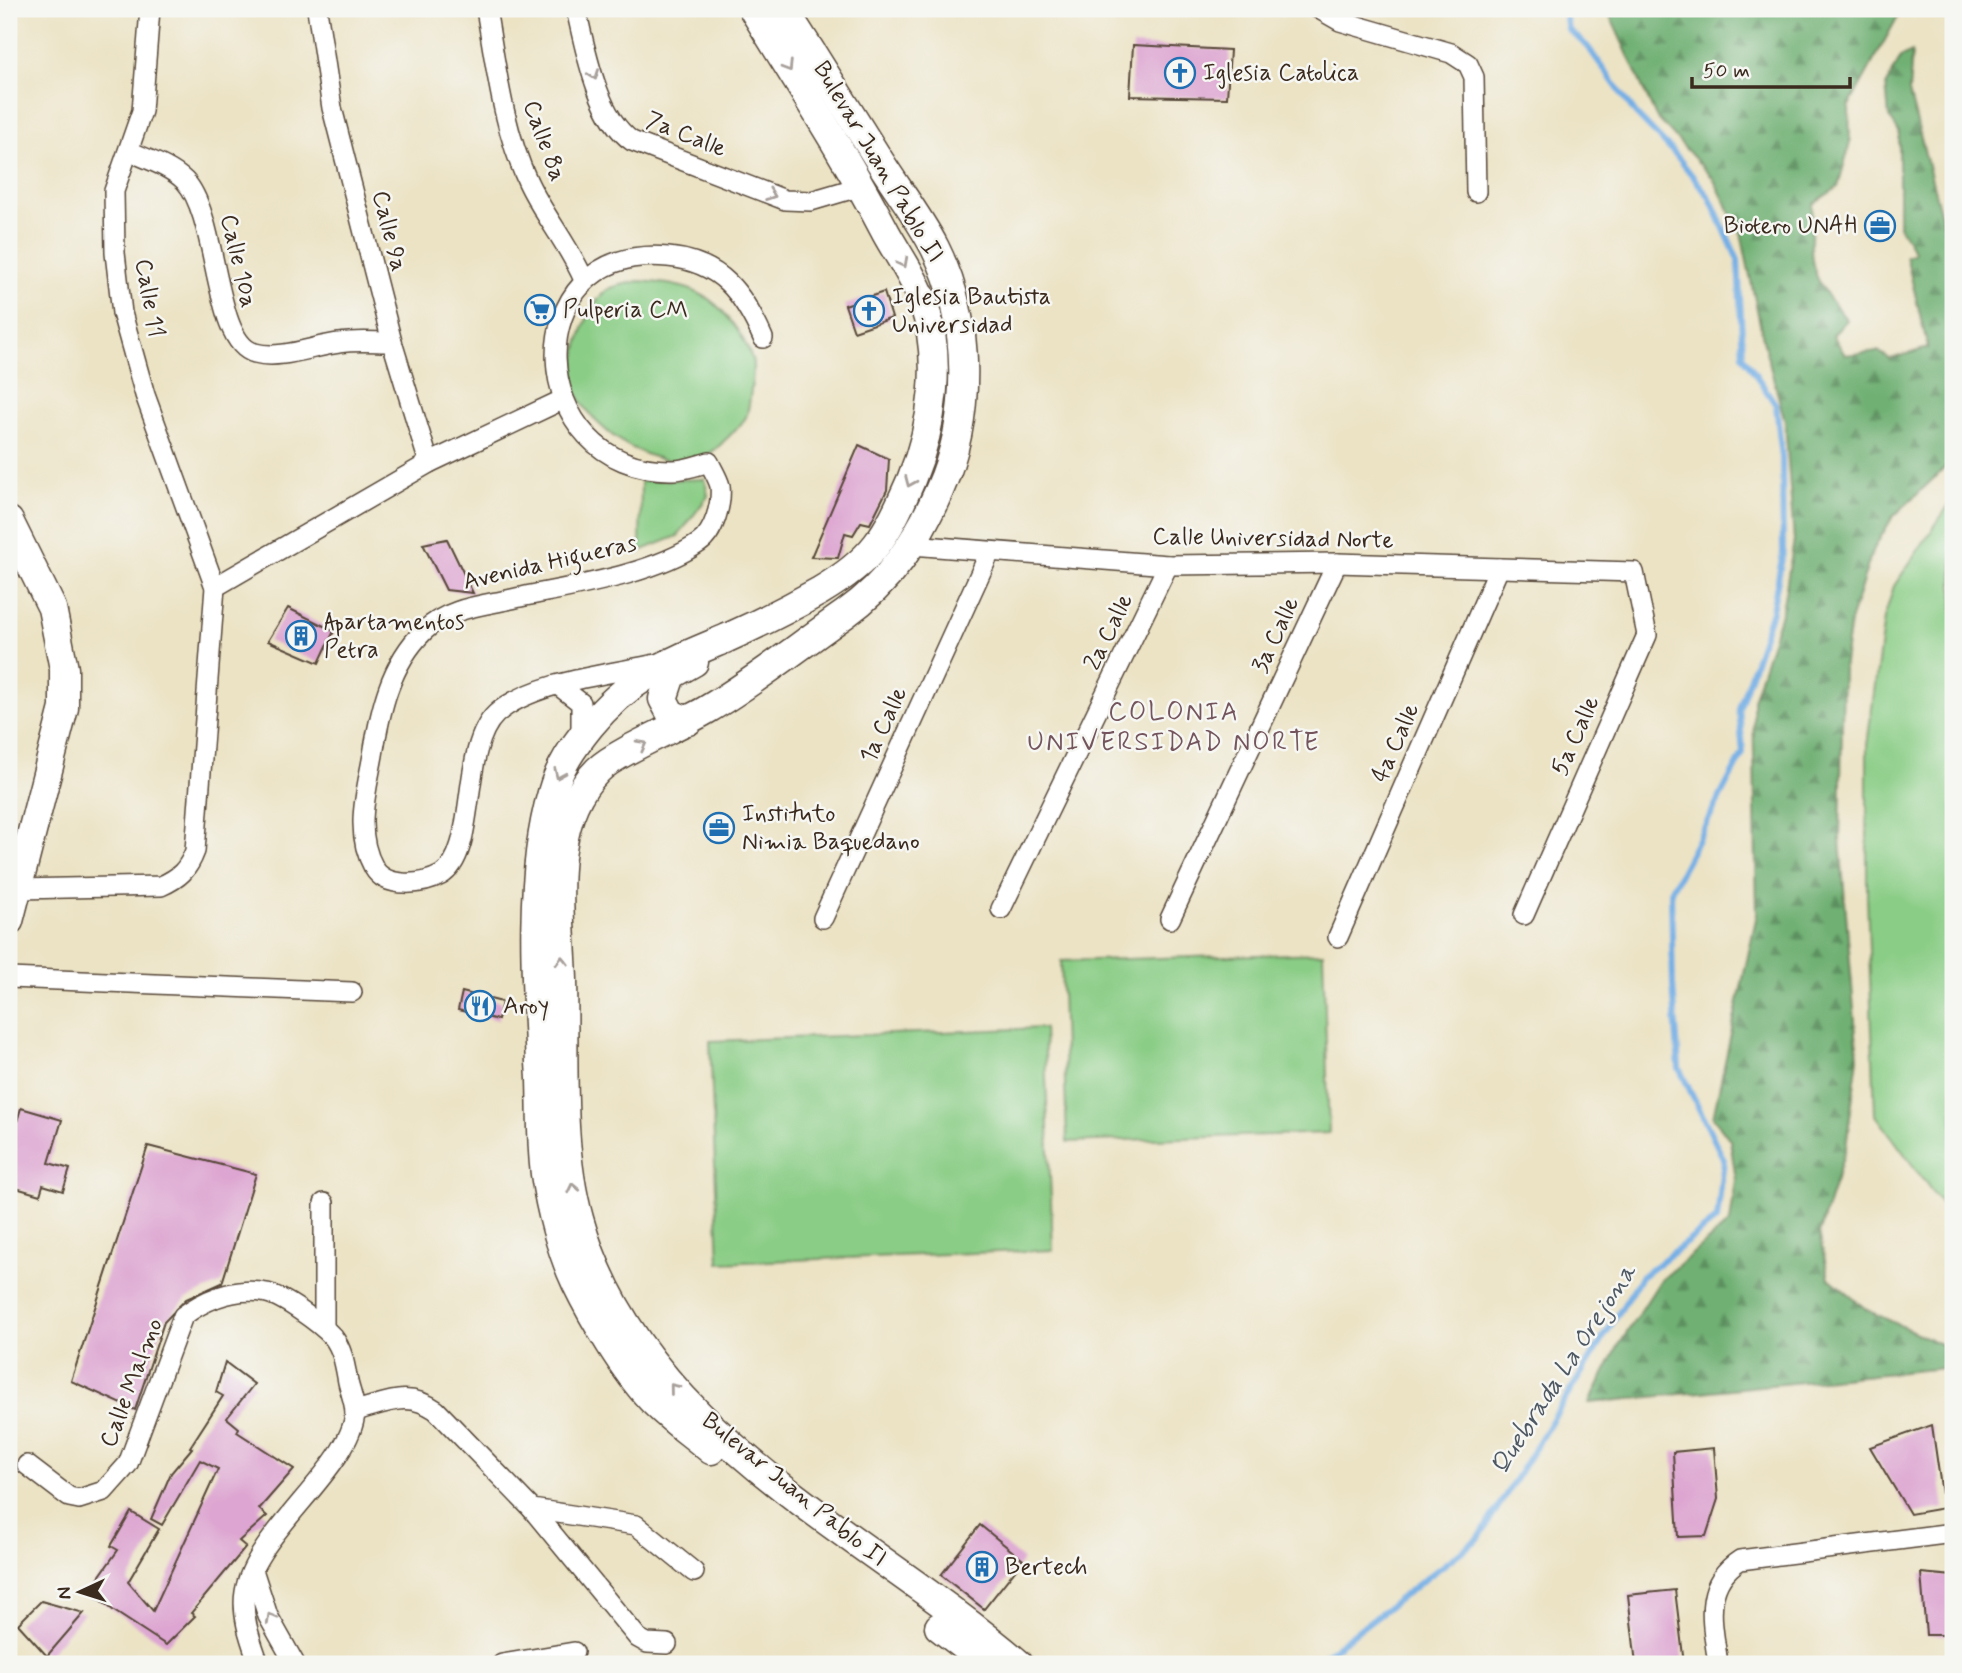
<svg xmlns="http://www.w3.org/2000/svg" width="1962" height="1673" font-family="Mynerve,sans-serif">
<style>
.green{fill:#8acd86;stroke:#627c52;stroke-width:2}
.forest{fill:url(#forest-firs);stroke:#556d48;stroke-width:2}
.lines{fill:none;stroke-linecap:round;stroke-linejoin:round}
.stream{stroke:#74afe5;stroke-width:6}
.building{fill:#dda5d1}
.street-casing{stroke:#564637;stroke-width:22}
.secondary-casing{stroke:#564637;stroke-width:31}
.street{stroke:#fff;stroke-width:19}
.secondary{stroke:#fff;stroke-width:28}
.oneway{stroke:#a79f9a}
.labels{text-anchor:middle;dominant-baseline:central;stroke-width:5;stroke-linejoin:round;paint-order:stroke}
.poi-label{font-size:24px;fill:#3b2a1e;stroke:#f6f6f2;text-anchor:start}
.street-label{font-size:24px;fill:#3b2a1e;stroke:#f6f6f2}
.neighbourhood-label{font-size:26px;letter-spacing:2px;fill:#74555d;stroke:#f6f6f2}
.water-label{font-size:26px;font-style:italic;fill:#4f5964;stroke:#f6f6f2}
</style>
<defs>
<pattern id="forest-firs" width="22" height="20" patternUnits="userSpaceOnUse" patternTransform="scale(1.75)"><rect width="22" height="20" fill="#6fb073"/><path d="M5 1l3.5 6h-7zM16 11l3.5 6h-7z" fill="#5c8f5e"/></pattern>
</defs>
<rect width="100%" height="100%" fill="#f6f6f2"/>
<filter id="ink" filterUnits="userSpaceOnUse"><feTurbulence type="fractalNoise" baseFrequency=".0143" numOctaves="2"/><feDisplacementMap in="SourceGraphic" scale="14" xChannelSelector="R" yChannelSelector="G"/><feConvolveMatrix kernelMatrix="1 2 1 2 8 2 1 2 1" color-interpolation-filters="sRGB"/></filter>
<filter id="wash" filterUnits="userSpaceOnUse"><feTurbulence type="fractalNoise" baseFrequency=".00686" numOctaves="4" result="noise"/><feDisplacementMap in="SourceGraphic" scale="28" xChannelSelector="R" yChannelSelector="G"/><feGaussianBlur stdDeviation="1.57" result="paint"/><feColorMatrix in="noise" values="0 0 0 0 0 0 0 0 0 0 0 0 0 0 0 0 0 1.4 0 .05"/><feComposite in="paint" operator="in"/></filter>
<g filter="url(#wash)">
<rect width="100%" height="100%" fill="#ece3c5"/>
<g class="green">
<path d="M638 281C659 283 681 284 700 294 723 305 744 336 752 359 755 365 749 410 746 417 742 425 731 434 724 441 683 488 603 443 579 398 565 373 584 307 607 290 614 285 629 284 638 281Z"/>
<path d="M705 479 708 496 678 536 640 551 641 481Z"/>
<path d="M1953 499V1220L1875 1114 1867 896V745L1884 618 1894 586Z"/>
<path d="M1323 953 1329 1133 1067 1142 1061 961Z"/>
<path d="M1044 1028 1053 1250 719 1263 710 1041Z"/>
</g>
<path class="forest" d="M1607 9H1902L1849 106 1850 143 1838 187 1813 204C1809 264 1807 273 1847 320L1833 335 1845 355 1878 351 1890 359 1928 348 1906 256 1915 253 1899 226V132L1889 117 1886 85 1901 57 1912 52 1909 92 1953 262V460L1892 518 1872 552 1850 622 1843 669 1840 840 1858 1058 1846 1147 1819 1234 1829 1278 1867 1310 1953 1350V1367L1589 1403 1619 1345 1660 1281 1730 1222 1736 1180 1730 1140 1713 1117 1757 914 1753 700 1782 610 1794 541 1785 421 1765 348 1741 233 1713 178 1656 117Z"/>
<g class="lines">
<path class="stream" d="M1314 1664 1479 1538 1641 1277 1717 1219 1724 1160 1679 1068 1673 985 1671 891 1743 753 1739 709 1772 611 1783 553 1782 458 1776 405 1743 356 1738 260 1710 198 1676 155 1636 114 1588 47 1568 29 1564 9"/>
</g>
<g id="blocks">
<g class="building">
<path d="M1133 45 1230 50 1227 98 1130 96Z"/>
<path d="M884 292 892 318 854 331 845 305Z"/>
<path d="M859 445 889 459 887 490 870 524 861 522 853 535 845 533 838 558 811 557Z"/>
<path d="M447 539 473 593 446 590 423 544Z"/>
<path d="M288 608 334 631 319 663 268 641Z"/>
<path d="M462 992 502 1002 498 1020 458 1010Z"/>
<path d="M21 1108 62 1120 49 1163 70 1169 63 1191 43 1185 40 1195 9 1186V1149Z"/>
<path d="M148 1146 256 1174 222 1283 186 1299 164 1322 135 1410 71 1381Z"/>
<path d="M225 1362 254 1384 227 1418 239 1428 237 1432 294 1469 259 1509 267 1516 239 1541 246 1547 191 1613 195 1616 166 1645 114 1611 89 1591 118 1550 111 1546 131 1512 159 1529 128 1582 153 1611 218 1469 200 1460 162 1525 151 1519 171 1473 192 1448 190 1447 223 1396 216 1392Z"/>
<path d="M1932 1425 1944 1508 1910 1514 1870 1447Z"/>
<path d="M1714 1448 1718 1499 1706 1536 1678 1537 1673 1452Z"/>
<path d="M980 1525 1023 1560 984 1609 941 1575Z"/>
<path d="M1921 1573 1953 1576V1635H1926Z"/>
<path d="M1675 1590 1684 1664H1636L1628 1595Z"/>
<path d="M41 1601 84 1613 47 1656 18 1624Z"/>
</g>
</g>
</g>
<g filter="url(#ink)">
<use href="#blocks" fill-opacity="0" stroke="#564637" stroke-width="2"/>
<g class="lines">
<g class="street-casing">
<g id="street">
<path d="M317 9 332 108 392 342 429 463"/>
<path d="M486 9C496 66 503 129 528 182 544 216 569 245 584 280"/>
<path d="M576 9C585 48 597 117 632 141L785 200 811 201 862 186"/>
<path d="M1319 9 1340 21 1451 53 1468 64 1474 77 1476 192"/>
<path d="M129 151C147 159 171 167 185 181 219 217 213 343 255 353 281 360 313 346 339 343 356 340 375 342 392 342"/>
<path d="M912 545 1168 565 1337 563 1634 572 1647 635 1524 915"/>
<path d="M215 587 429 463 562 400"/>
<path d="M656 664C610 674 531 682 496 714 459 749 479 853 441 875 423 885 386 889 374 868 354 832 366 794 373 755 380 711 390 664 424 631 447 609 478 606 507 600 565 587 649 577 699 543 714 533 722 504 720 486 718 478 712 469 709 462 698 465 685 470 673 470 522 473 514 241 668 257 721 262 743 293 763 338"/>
<path d="M558 685 581 703V738"/>
<path d="M19 889 161 886C179 878 188 870 195 851L215 587 145 395 122 313 115 253 114 191 142 111 150 9"/>
<path d="M1001 909 1168 565"/>
<path d="M823 918 990 552"/>
<path d="M1170 919 1337 563"/>
<path d="M1338 937 1499 568"/>
<path d="M9 978 352 992"/>
<path d="M324 1328V1203"/>
<path d="M355 1411C387 1403 407 1390 436 1410L532 1509 638 1638 647 1643 667 1644"/>
<path d="M27 1465 69 1497 79 1499 104 1491 128 1464 183 1316C209 1297 236 1287 267 1293 284 1297 321 1324 333 1337 343 1350 345 1366 348 1382 350 1391 355 1403 355 1413 351 1467 254 1534 245 1592 241 1616 251 1641 259 1664"/>
<path d="M532 1509 636 1525 694 1572"/>
<path d="M253 1570 268 1616 295 1664"/>
<path d="M502 1664 574 1652"/>
<path d="M1718 1664C1713 1625 1701 1585 1740 1560L1953 1533"/>
</g>
</g>
<g class="secondary-casing">
<g id="secondary">
<path d="M784 9C816 59 847 109 879 160 897 189 919 217 935 248 972 322 972 417 939 491 917 541 890 582 845 614 799 646 756 681 708 709 680 726 618 751 598 770 545 823 561 912 563 980 565 1058 558 1143 579 1219 638 1433 864 1531 1019 1664"/>
<path d="M9 521 52 608 64 669V708L9 921"/>
<path d="M688 721 671 714 663 699 671 675 694 662"/>
<path d="M711 1450C691 1433 669 1418 651 1399 625 1372 593 1318 576 1283 561 1251 550 1209 545 1174 541 1143 542 1110 541 1079 536 992 527 877 552 793 559 767 573 747 590 726 631 676 670 662 727 638 758 624 790 608 820 591 874 559 886 537 911 480 933 427 943 358 923 302 915 278 898 255 886 233 846 156 798 83 753 9"/>
<path d="M939 1627 987 1664"/>
</g>
</g>
<use href="#street" class="street"/>
<use href="#secondary" class="secondary"/>
</g>
<defs><path id="oneway-chevron" d="M-2-3.5L2.5 0L-2 3.5" fill="none" stroke-width="1.6" stroke-linecap="round" stroke-linejoin="round" transform="scale(1.75)"/></defs>
<g class="oneway">
<use href="#oneway-chevron" transform="translate(788 67) rotate(58)"/>
<use href="#oneway-chevron" transform="translate(594 75) rotate(70)"/>
<use href="#oneway-chevron" transform="translate(771 195) rotate(20)"/>
<use href="#oneway-chevron" transform="translate(903 263) rotate(62)"/>
<use href="#oneway-chevron" transform="translate(910 482) rotate(113)"/>
<use href="#oneway-chevron" transform="translate(642 745) rotate(-28)"/>
<use href="#oneway-chevron" transform="translate(559 774) rotate(114)"/>
<use href="#oneway-chevron" transform="translate(562 961) rotate(-92)"/>
<use href="#oneway-chevron" transform="translate(573 1188) rotate(-102)"/>
<use href="#oneway-chevron" transform="translate(674 1388) rotate(-129)"/>
<use href="#oneway-chevron" transform="translate(271 1618) rotate(-119)"/>
</g>
</g>
<defs>
<g id="church-ring" transform="scale(1.575)"><circle r="9.5" fill="#f6f6f2" stroke="#1f6fb2" stroke-width="1.5"/><path d="M-1.2-6h2.4v3.5h3.3v2.4h-3.3V6h-2.4V-.1h-3.3v-2.4h3.3Z" fill="#1f6fb2"/></g>
<g id="office-ring" transform="scale(1.575)"><circle r="9.5" fill="#f6f6f2" stroke="#1f6fb2" stroke-width="1.5"/><path d="M-6-3h4V-5.5h4V-3h4V5H-6ZM-1-4.5V-3h2v-1.5ZM-6 0V1H6V0Z" fill="#1f6fb2"/></g>
<g id="supermarket-ring" transform="scale(1.575)"><circle r="9.5" fill="#f6f6f2" stroke="#1f6fb2" stroke-width="1.5"/><path d="M-6-5.5h2.5l.6 2H6L4.5 2H-2.5L-4.4-4H-6ZM-1.5 3.2a1.3 1.3 0 1 0 .1 0ZM3 3.2a1.3 1.3 0 1 0 .1 0Z" fill="#1f6fb2"/></g>
<g id="building-ring" transform="scale(1.575)"><circle r="9.5" fill="#f6f6f2" stroke="#1f6fb2" stroke-width="1.5"/><path d="M-4-6H4V6H1V3H-1V6H-4ZM-2.5-4.3h1.7v1.8h-1.7ZM.8-4.3h1.7v1.8H.8ZM-2.5-1h1.7V.8h-1.7ZM.8-1h1.7V.8H.8Z" fill="#1f6fb2"/></g>
<g id="restaurant-ring" transform="scale(1.575)"><circle r="9.5" fill="#f6f6f2" stroke="#1f6fb2" stroke-width="1.5"/><path d="M-5-6h1v4h1v-4h1v4h1v-4h1v5L-1.5 .5V6h-2V.5L-5-1ZM5-6V6H3V1.5H1.5Q1.5-4 5-6Z" fill="#1f6fb2"/></g>
</defs>
<g fill-rule="evenodd">
<use href="#church-ring" x="1180" y="73"/>
<use href="#office-ring" x="1880" y="226"/>
<use href="#supermarket-ring" x="540" y="310"/>
<use href="#church-ring" x="869" y="311"/>
<use href="#building-ring" x="301" y="636"/>
<use href="#office-ring" x="719" y="828"/>
<use href="#restaurant-ring" x="480" y="1006"/>
<use href="#building-ring" x="982" y="1567"/>
</g>
<g class="labels">
<g class="poi-label">
<text x="1203" y="73">Iglesia Catolica</text>
<text x="1857" y="226" text-anchor="end">Biotero UNAH</text>
<text x="892" y="297">Iglesia Bautista<tspan x="892" dy="28">Universidad</tspan></text>
<text x="563" y="310">Pulperia CM</text>
<text x="324" y="622">Apartamentos<tspan x="324" dy="28">Petra</tspan></text>
<text x="742" y="814">Instituto<tspan x="742" dy="28">Nimia Baquedano</tspan></text>
<text x="503" y="1006">Aroy</text>
<text x="1005" y="1567">Bertech</text>
</g>
<g class="street-label">
<text transform="translate(686 135) rotate(22)">7a Calle</text>
<text transform="translate(544 141) rotate(70)">Calle 8a</text>
<text transform="translate(878 162) rotate(59)">Bulevar Juan Pablo II</text>
<text transform="translate(389 231) rotate(76)">Calle 9a</text>
<text transform="translate(238 261) rotate(77)">Calle 10a</text>
<text transform="translate(149 298) rotate(80)">Calle 11</text>
<text transform="translate(1273 539) rotate(1)">Calle Universidad Norte</text>
<text transform="translate(550 563) rotate(-13)">Avenida Higueras</text>
<text transform="translate(1109 632) rotate(-64)">2a Calle</text>
<text transform="translate(1276 635) rotate(-65)">3a Calle</text>
<text transform="translate(884 725) rotate(-65)">1a Calle</text>
<text transform="translate(1576 736) rotate(-66)">5a Calle</text>
<text transform="translate(1396 743) rotate(-66)">4a Calle</text>
<text transform="translate(132 1383) rotate(-69)">Calle Malmo</text>
<text transform="translate(794 1490) rotate(39)">Bulevar Juan Pablo II</text>
</g>
<g class="neighbourhood-label">
<text x="1174" y="713">COLONIA<tspan x="1174" dy="30">UNIVERSIDAD NORTE</tspan></text>
</g>
<g class="water-label">
<text transform="translate(1564 1370) rotate(-57)">Quebrada La Orejona</text>
</g>
</g>
<rect width="1962" height="1673" fill="none" stroke="#f6f6f2" stroke-width="35"/>
<g transform="translate(80 1592) rotate(266)" stroke="#f6f6f2" stroke-width="5" paint-order="stroke">
<path d="M0-5L12 26L0 18L-12 26Z" fill="#3b2a1e"/>
<text y="-10" font-size="19" font-weight="bold" text-anchor="middle" fill="#3b2a1e">N</text>
</g>
<path d="M1692 77v10h158v-10" fill="none" stroke="#3b2a1e" stroke-width="3.5"/>
<text x="1703" y="77" font-size="21" fill="#3b2a1e" stroke="#f6f6f2" stroke-width="5" paint-order="stroke">50 m</text>
</svg>
